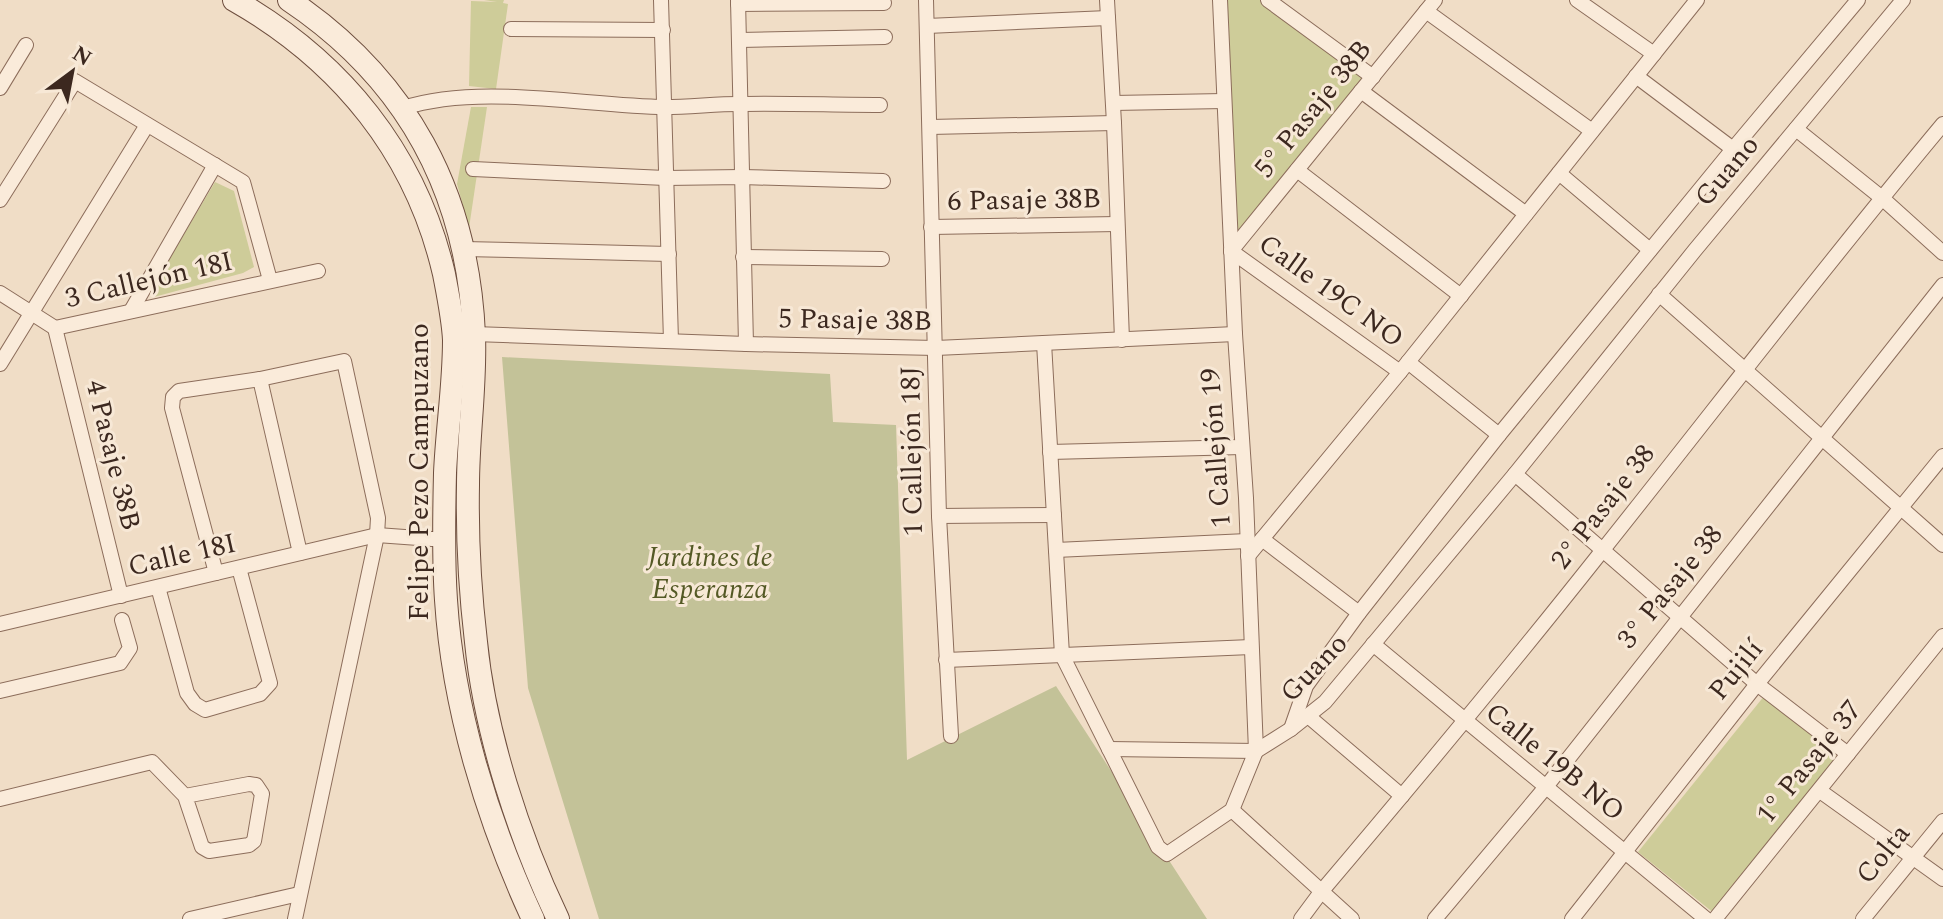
<svg xmlns="http://www.w3.org/2000/svg" width="1943" height="919" font-family="Spectral,serif">
<style>
.green{fill:#cecc99}
.cemetery{fill:#c3c298}
.lines{fill:none;stroke-linecap:round;stroke-linejoin:round}
.minor-casing{stroke:#8c6d5b;stroke-width:16}
.secondary-casing{stroke:#6e4e3e;stroke-width:24}
.minor{stroke:#faebda;stroke-width:14}
.secondary{stroke:#faebda;stroke-width:22}
.labels{text-anchor:middle;dominant-baseline:central;stroke-width:6;stroke-linejoin:round;paint-order:stroke}
.street-label{font-size:28px;fill:#3c281f;stroke:#f7e8d6}
.park-label{font-size:28px;font-style:italic;fill:#545925;stroke:#f7e8d6}
</style>
<rect width="100%" height="100%" fill="#f0ddc6"/>
<g class="green">
<path d="M484 0H504L503 3 508 4 496 89 469 86 471 1 497 2Z"/>
<path d="M1227 0H1262L1366 77 1235 239Z"/>
<path d="M471 107H487L469 228 457 184Z"/>
<path d="M215 182 234 191 254 267 243 273 154 297 150 291Z"/>
<path d="M1765 695 1841 761 1715 914 1638 852Z"/>
</g>
<path class="cemetery" d="M502 357 830 374 833 422 896 425 907 760 1056 686 1207 919H599L528 688Z"/>
<g class="lines">
<g class="minor-casing">
<g id="minor">
<path d="M661 0 671 341"/>
<path d="M738 0 746 344"/>
<path d="M926 0 939 516 951 736"/>
<path d="M1107 0 1114 123 1122 340"/>
<path d="M1268 0 1373 77"/>
<path d="M1577 0 1654 54"/>
<path d="M738 4 884 3"/>
<path d="M1426 11 1592 131"/>
<path d="M927 26 1108 18"/>
<path d="M511 29 663 30"/>
<path d="M740 40 885 37"/>
<path d="M1636 76 1733 149"/>
<path d="M0 88 26 45"/>
<path d="M1361 91 1526 214"/>
<path d="M1113 103 1224 101"/>
<path d="M403 108C480 83 584 106 665 107 690 107 715 104 739 104 786 103 833 105 880 105"/>
<path d="M930 127 1114 123"/>
<path d="M1796 129 1882 198 1943 253"/>
<path d="M473 169 665 178 742 177 883 181"/>
<path d="M1297 170 1461 296"/>
<path d="M1559 173 1650 250"/>
<path d="M0 200 75 81 243 182 270 280"/>
<path d="M931 227 1117 224"/>
<path d="M464 249 669 254"/>
<path d="M1231 251 1435 0"/>
<path d="M1231 251 1400 372"/>
<path d="M743 257 882 259"/>
<path d="M0 293 55 328 318 271"/>
<path d="M1659 294 1943 545"/>
<path d="M131 311 215 165"/>
<path d="M55 328 121 596"/>
<path d="M474 334 746 344 936 348 1235 334"/>
<path d="M1044 343 1062 655 1158 847 1167 854 1232 810 1256 751 1246 498 1235 334 1220 0"/>
<path d="M1408 362 1499 435"/>
<path d="M0 364 147 125"/>
<path d="M260 379 300 553"/>
<path d="M1050 452 1242 447"/>
<path d="M1515 474 1757 684 1848 754"/>
<path d="M939 516 1054 515"/>
<path d="M1262 539 1359 613"/>
<path d="M1056 550 1247 541"/>
<path d="M1248 556 1400 372 1697 0"/>
<path d="M216 573 172 408 173 397 179 391 260 379 344 361 378 518 377 535 295 919"/>
<path d="M158 587 187 693 195 704 205 710 260 694 270 683 239 568"/>
<path d="M0 624 377 535 446 540"/>
<path d="M1373 644 1706 919"/>
<path d="M946 660 1251 647"/>
<path d="M0 691 120 663 130 648 122 620"/>
<path d="M1308 716 1402 796"/>
<path d="M1291 729 1306 686 1359 613 1499 435 1733 149 1858 0"/>
<path d="M1109 749 1256 751 1291 729 1325 702 1515 474 1695 250 1903 0"/>
<path d="M1820 791 1943 879"/>
<path d="M0 799 152 762 185 796 202 847 209 851 249 845 254 841 262 794 256 785 249 784 185 796"/>
<path d="M1232 810 1352 919"/>
<path d="M190 919 299 894"/>
<path d="M1301 919 1321 892C1416 780 1511 666 1602 551 1716 408 1826 264 1943 124"/>
<path d="M1435 919 1545 788 1943 285"/>
<path d="M1572 919 1757 684 1943 456"/>
<path d="M1715 919 1943 636"/>
<path d="M1863 919 1943 821"/>
</g>
</g>
<g class="secondary-casing">
<g id="secondary">
<path d="M234 0C341 61 416 153 444 274 448 295 453 319 454 340 454 385 447 428 445 473 444 514 443 558 446 600 453 708 487 820 533 919"/>
<path d="M289 0C407 79 468 193 474 335 476 385 468 435 468 485 467 537 470 591 476 642 485 733 519 837 558 919"/>
</g>
</g>
<use href="#minor" class="minor"/>
<use href="#secondary" class="secondary"/>
</g>
<g class="labels">
<g class="street-label">
<text transform="translate(1313 109) rotate(-51)">5° Pasaje 38B</text>
<text transform="translate(1727 171) rotate(-50)">Guano</text>
<text transform="translate(1024 200) rotate(-1)">6 Pasaje 38B</text>
<text transform="translate(149 280) rotate(-13)">3 Callejón 18I</text>
<text transform="translate(1331 291) rotate(36)">Calle 19C NO</text>
<text transform="translate(855 320) rotate(1)">5 Pasaje 38B</text>
<text transform="translate(1216 448) rotate(-94)">1 Callejón 19</text>
<text transform="translate(912 451) rotate(-91)">1 Callejón 18J</text>
<text transform="translate(113 455) rotate(76)">4 Pasaje 38B</text>
<text transform="translate(419 472) rotate(-90)">Felipe Pezo Campuzano</text>
<text transform="translate(1603 507) rotate(-52)">2° Pasaje 38</text>
<text transform="translate(182 555) rotate(-13)">Calle 18I</text>
<text transform="translate(1670 587) rotate(-51)">3° Pasaje 38</text>
<text transform="translate(1314 668) rotate(-46)">Guano</text>
<text transform="translate(1736 670) rotate(-51)">Pujilí</text>
<text transform="translate(1555 762) rotate(39)">Calle 19B NO</text>
<text transform="translate(1809 762) rotate(-51)">1° Pasaje 37</text>
<text transform="translate(1883 854) rotate(-51)">Colta</text>
</g>
<g class="park-label">
<text x="710" y="557">Jardines de<tspan x="710" dy="32">Esperanza</tspan></text>
</g>
</g>
<g transform="translate(72 72) rotate(32)" stroke="#f7e8d6" stroke-width="6" paint-order="stroke">
<path d="M0-6L14 30L0 20L-14 30Z" fill="#3c281f"/>
<text y="-12" font-size="22" font-weight="bold" text-anchor="middle" fill="#3c281f">N</text>
</g>
</svg>
